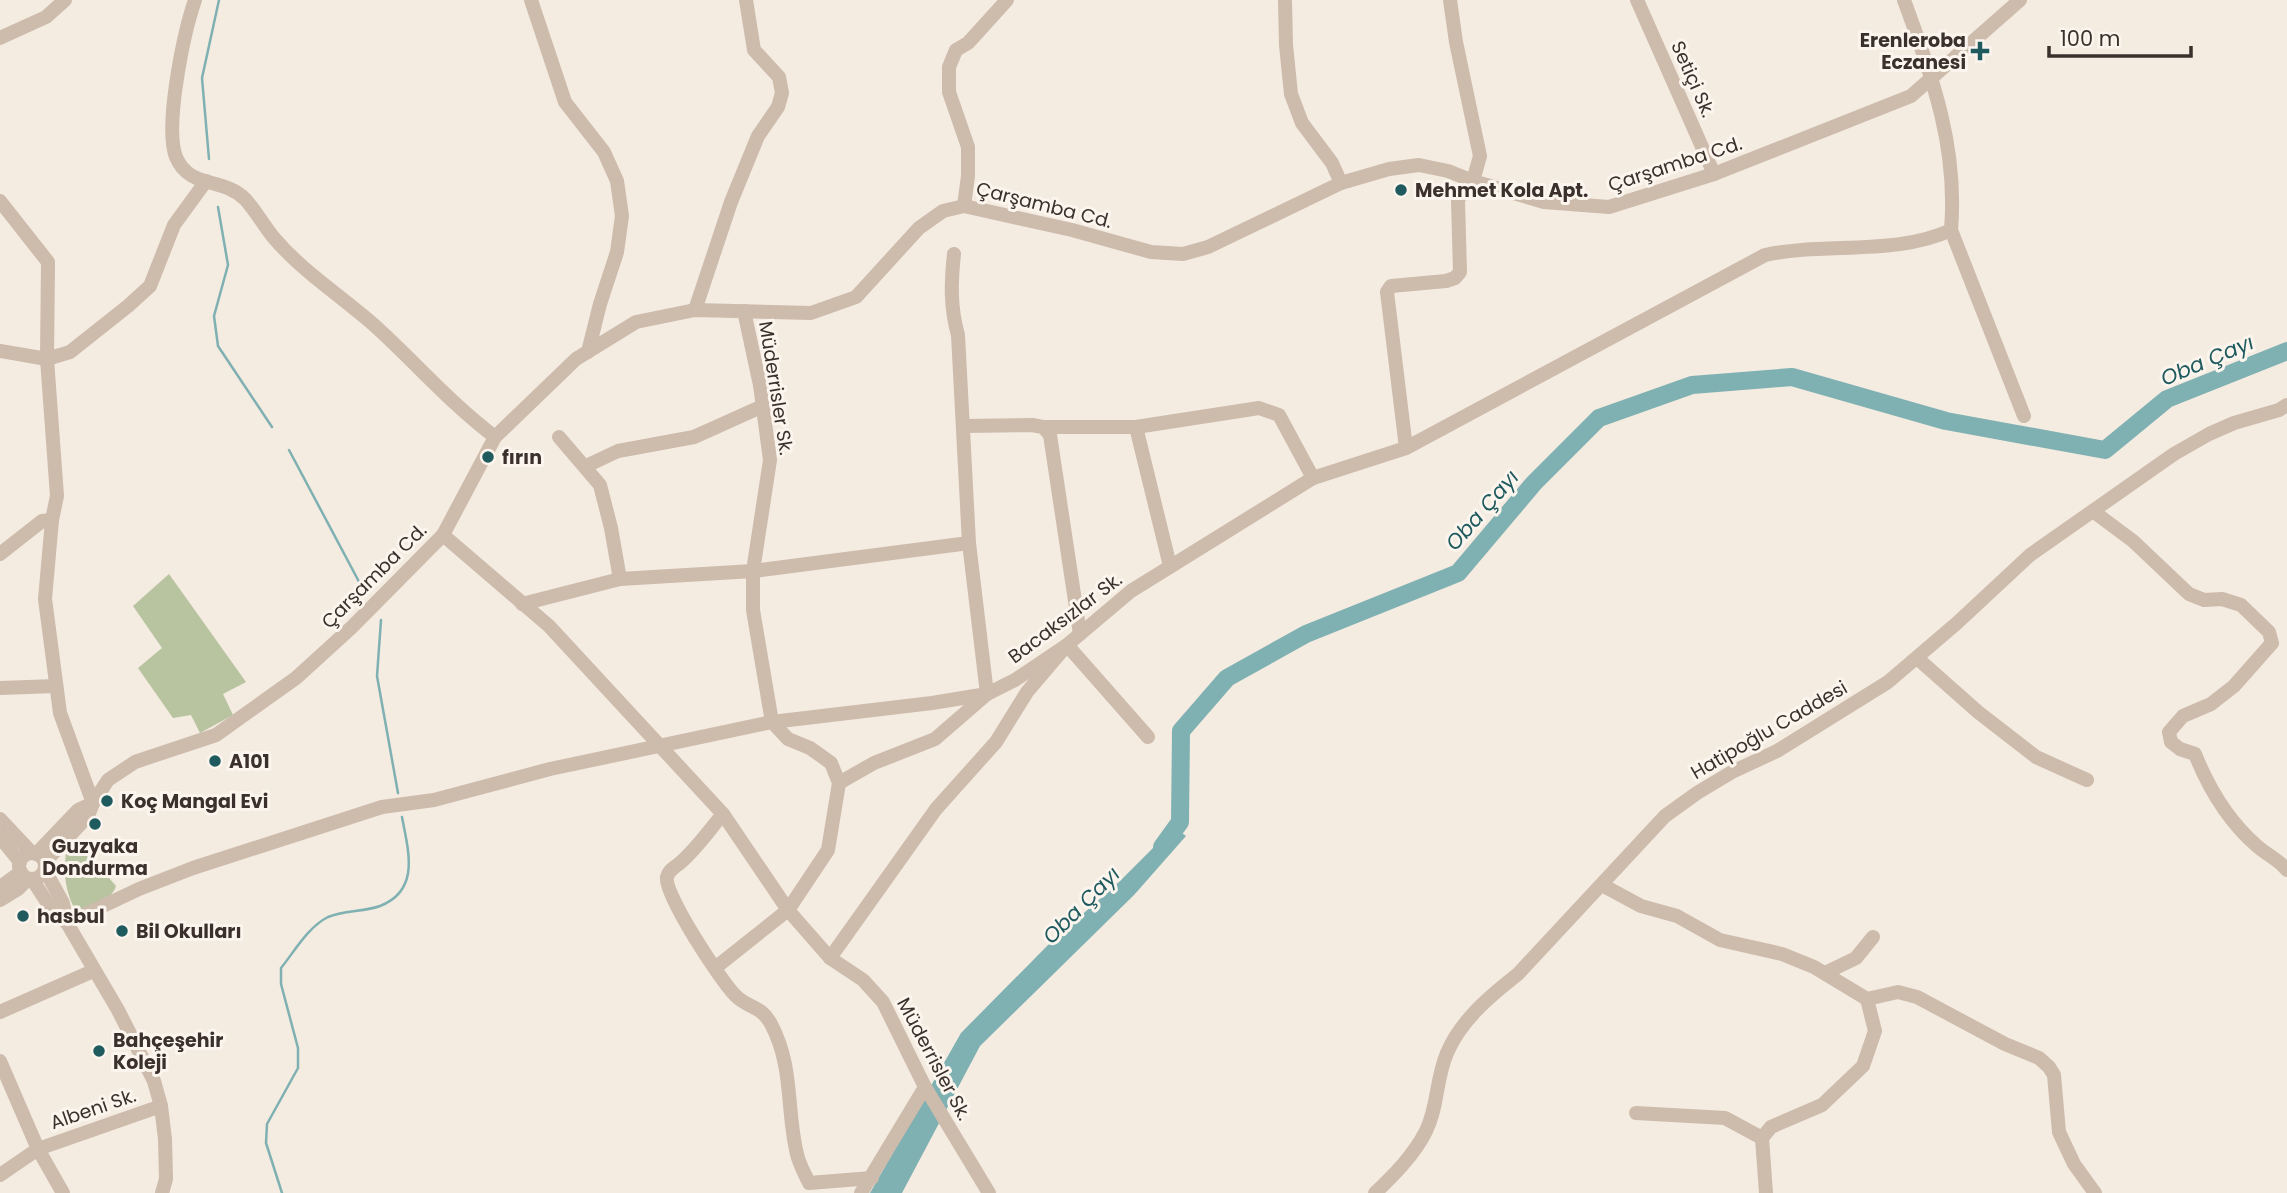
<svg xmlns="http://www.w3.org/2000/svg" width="2287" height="1193" font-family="Poppins,sans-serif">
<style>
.green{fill:#b8c4a0}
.water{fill:#7fb0b2}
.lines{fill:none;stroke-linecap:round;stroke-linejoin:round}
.stream{stroke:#7fb0b2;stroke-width:2.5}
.river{stroke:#7fb0b2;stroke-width:18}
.minor{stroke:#cdbbac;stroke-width:14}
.poi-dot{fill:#1f5a5e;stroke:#fbf5ee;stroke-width:2.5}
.labels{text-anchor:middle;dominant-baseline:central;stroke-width:6;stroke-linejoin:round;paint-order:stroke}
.poi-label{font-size:19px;font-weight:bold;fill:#3b302b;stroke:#fbf5ee;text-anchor:start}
.street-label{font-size:19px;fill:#3b302b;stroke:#fbf5ee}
.water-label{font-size:21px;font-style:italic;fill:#1f5a5e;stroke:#fbf5ee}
</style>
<rect width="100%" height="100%" fill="#f4ebe1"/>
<g class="green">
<path d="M169 574 246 682 223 694 233 715 200 733 191 715 173 718 138 668 162 648 133 606Z"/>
<path d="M68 841 96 863 116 886C111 901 90 911 75 910 63 886 63 867 68 841Z"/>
</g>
<path class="water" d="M1174 827 1186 836 1134 895 980 1046 902 1193H870L961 1033 1049 944 1120 881Z"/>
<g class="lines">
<g class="stream">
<path d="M209 159 202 78 219 0"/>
<path d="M218 207 228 265 214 316 218 346 272 427"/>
<path d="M289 450 365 593"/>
<path d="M381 620 377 676 398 793"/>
<path d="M282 1193 266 1143 267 1124 298 1068V1048L281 984V968C294 952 308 927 328 917 343 910 364 912 380 906 421 890 408 850 402 817"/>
</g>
<path class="river" d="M1162 847 1180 822 1181 731 1227 678 1306 634 1458 573 1534 483 1599 418 1692 385 1792 377 1946 421 2105 450 2167 399 2287 351"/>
<g class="minor">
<path d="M195 0C184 32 164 126 176 157 189 189 223 177 245 199 256 211 264 226 274 238 303 272 340 295 374 325 415 362 450 403 495 437"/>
<path d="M531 0 565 102 604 152 617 181 622 216 617 252 600 304 588 352"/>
<path d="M1285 0 1286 45 1291 94 1302 123 1332 163 1341 183"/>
<path d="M1637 0 1714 174"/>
<path d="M0 38 46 17 65 0"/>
<path d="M0 201 48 262 47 359 57 496 52 520 45 599 60 713 93 803"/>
<path d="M964 206 968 176V147L949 92V67L956 50 968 43 1007 0"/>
<path d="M1951 230 2024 416"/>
<path d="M695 310 731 202 758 136 778 107 782 93 779 77 754 50 746 0"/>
<path d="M744 311 760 385 770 460 753 571V610L772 722 788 739 810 748 831 763 839 783 828 850 788 910 830 958 863 980 883 1002 925 1087 989 1193"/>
<path d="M0 351 47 359 70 352 128 306 150 286 174 225 206 181"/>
<path d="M963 426 1032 425 1043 427 1050 435 1080 634"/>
<path d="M1043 427H1136L1170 566"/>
<path d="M1136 427 1259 408 1279 415 1313 478"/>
<path d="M559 437 600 485 611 528 620 579"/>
<path d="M1406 448 1387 292 1391 286 1446 281 1455 278 1460 272 1458 201 1462 191 1473 181 1480 156 1456 42 1450 0"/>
<path d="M586 466 618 451 694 437 763 406"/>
<path d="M2094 512 2133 541 2189 594 2204 600 2222 599 2241 605 2269 632 2272 643 2234 686 2211 704 2183 716 2169 732 2171 742 2180 749 2195 754C2209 789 2228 821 2257 846 2267 855 2278 859 2287 870"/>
<path d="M443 535 549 626 723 814 788 910 715 968"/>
<path d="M0 554 42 521 52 520"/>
<path d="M522 604 620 579 753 571 969 543"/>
<path d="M1917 658 1978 712 2036 757 2087 780"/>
<path d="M0 688 56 686"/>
<path d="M839 783 874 763 935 739 987 694 1015 680 1067 645 1131 591 1313 478 1406 448 1765 255C1824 242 1896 256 1951 230 1958 146 1932 77 1904 0"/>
<path d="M723 814C710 829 697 848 681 862 676 867 669 869 667 877 663 893 721 981 735 995 748 1009 760 1004 771 1024 794 1067 786 1110 797 1154 799 1164 805 1174 809 1183L872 1178"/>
<path d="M0 819 32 853"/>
<path d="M0 837 20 862"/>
<circle cx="32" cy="866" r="13"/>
<path d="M36 854 78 810 93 803"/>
<path d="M45 862 88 816 93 803 108 780 135 762 216 735 296 678 352 627 443 535 495 437 576 359 636 322 695 310 811 313 856 297 919 228 943 211 964 206 1072 230 1151 252 1183 254 1208 247 1341 183 1389 169 1419 165 1448 171 1473 181 1544 202 1609 207 1714 174 1911 96 2020 0"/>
<path d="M45 870 63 903 67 923"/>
<path d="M32 879 52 910 67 923 118 1010 154 1081 161 1106 165 1139 166 1179 162 1193"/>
<path d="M1602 885 1641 906 1677 916 1720 940 1782 954 1814 967 1867 999 1898 992 1917 997 2005 1044 2039 1058 2049 1067 2054 1075 2059 1132 2074 1164 2095 1193"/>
<path d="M0 887 21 872"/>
<path d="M0 900 18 889 28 879"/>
<path d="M67 923 139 889 193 868 382 807 434 800 550 769 772 722 932 703 987 694 969 543 958 335C950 307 951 282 954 254"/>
<path d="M830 958 936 809 996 742 1027 692 1067 645 1148 737"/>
<path d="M1825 973 1856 958 1873 937"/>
<path d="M0 1012 93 971"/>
<path d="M0 1061 38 1149 63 1193"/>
<path d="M1636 1113 1725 1118 1762 1138"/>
<path d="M0 1175 38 1149 161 1106"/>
<path d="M861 1193 925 1087"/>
<path d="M1375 1193C1394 1175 1414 1155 1426 1131 1438 1107 1436 1078 1447 1053 1461 1020 1490 996 1518 974L1665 816 1697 793 1732 772 1777 751 1888 682 1957 623 2030 555 2174 454 2209 434 2234 423 2279 410 2287 405"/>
<path d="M1766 1193 1762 1138 1771 1127 1822 1105 1863 1066 1875 1031 1867 999"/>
</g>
</g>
<g class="poi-dot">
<path d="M1976.5 40.5h7v7h7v7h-7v7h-7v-7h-7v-7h7z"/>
<circle cx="1401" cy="190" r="7"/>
<circle cx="488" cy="457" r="7"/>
<circle cx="215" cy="761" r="7"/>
<circle cx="107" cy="801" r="7"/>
<circle cx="95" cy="824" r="7"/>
<circle cx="23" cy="916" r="7"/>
<circle cx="122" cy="931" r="7"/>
<circle cx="99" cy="1051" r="7"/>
</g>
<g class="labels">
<g class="poi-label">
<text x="1966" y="40" text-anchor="end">Erenleroba<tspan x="1966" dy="22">Eczanesi</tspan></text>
<text x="1415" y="190">Mehmet Kola Apt.</text>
<text x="502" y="457">fırın</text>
<text x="229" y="761">A101</text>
<text x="121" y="801">Koç Mangal Evi</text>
<text x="95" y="846" text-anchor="middle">Guzyaka<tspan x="95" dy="22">Dondurma</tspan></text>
<text x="37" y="916">hasbul</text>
<text x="136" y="931">Bil Okulları</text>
<text x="113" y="1040">Bahçeşehir<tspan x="113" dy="22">Koleji</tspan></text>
</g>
<g class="street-label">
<text transform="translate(1693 79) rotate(66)">Setiçi Sk.</text>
<text transform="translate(1675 164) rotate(-18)">Çarşamba Cd.</text>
<text transform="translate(1044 205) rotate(14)">Çarşamba Cd.</text>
<text transform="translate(776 388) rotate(81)">Müderrisler Sk.</text>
<text transform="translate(374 576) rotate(-45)">Çarşamba Cd.</text>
<text transform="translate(1065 618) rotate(-37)">Bacaksızlar Sk.</text>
<text transform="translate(1769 730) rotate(-30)">Hatipoğlu Caddesi</text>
<text transform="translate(934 1059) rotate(62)">Müderrisler Sk.</text>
<text transform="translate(93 1109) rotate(-19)">Albeni Sk.</text>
</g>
<g class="water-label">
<text transform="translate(2207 360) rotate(-23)">Oba Çayı</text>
<text transform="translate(1482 510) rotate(-49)">Oba Çayı</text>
<text transform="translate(1081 905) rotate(-45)">Oba Çayı</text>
</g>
</g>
<path d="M2049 46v10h142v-10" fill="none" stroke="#3b302b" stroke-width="3.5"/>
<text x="2060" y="46" font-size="21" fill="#3b302b" stroke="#fbf5ee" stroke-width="5" paint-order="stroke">100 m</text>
</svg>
